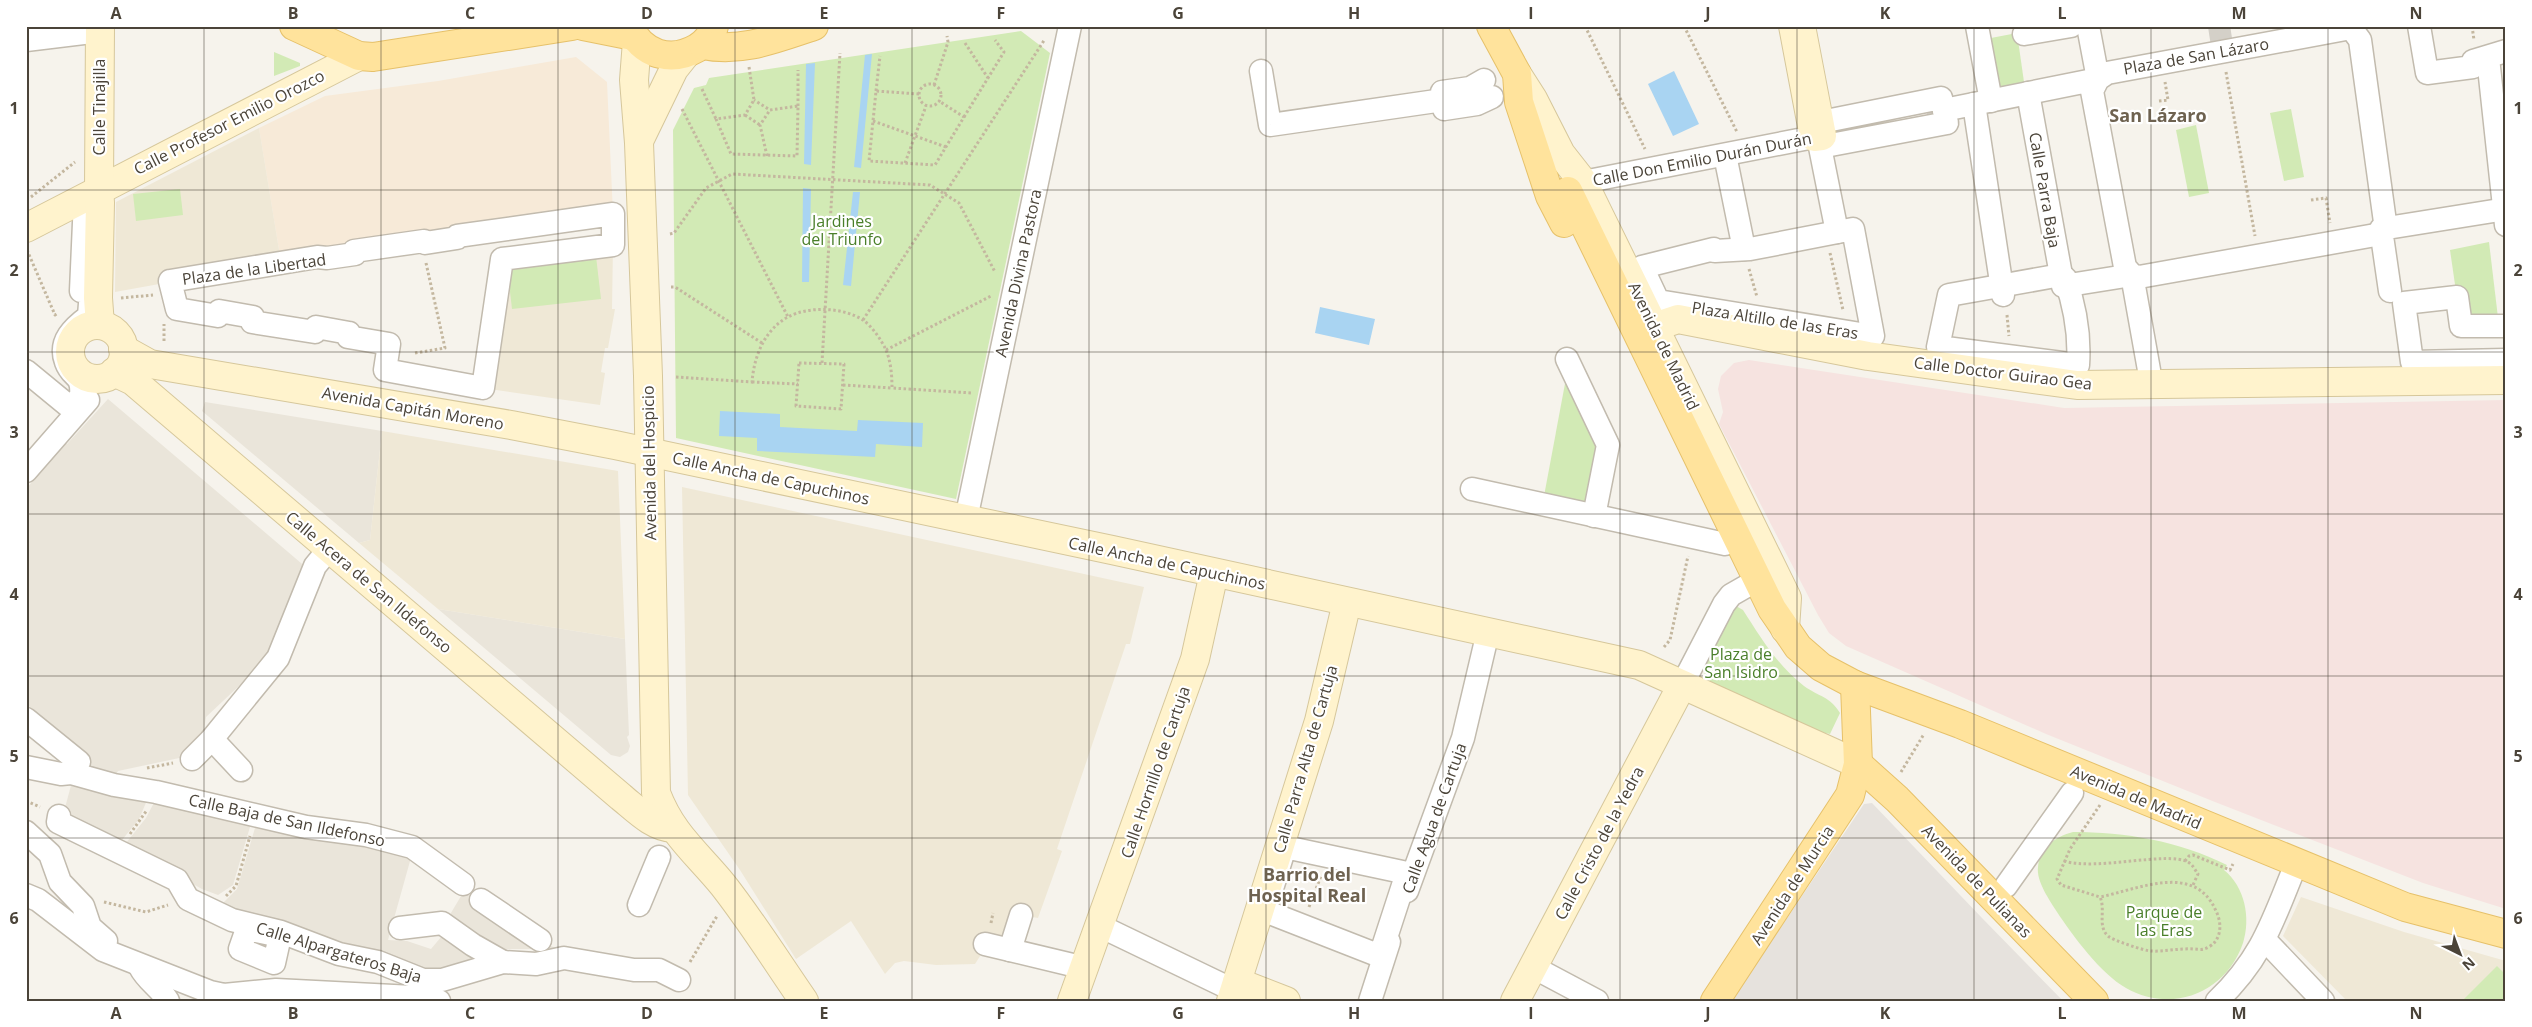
<svg xmlns="http://www.w3.org/2000/svg" width="2532" height="1027" font-family="'Open Sans',sans-serif">
<style>
.residential{fill:#eae5da}
.commercial{fill:#f7ead8}
.industrial{fill:#e6e2dd}
.education{fill:#efe8d6}
.medical{fill:#f6e3e0}
.green{fill:#d2eab5}
.water{fill:#a9d4f2}
.lines{fill:none;stroke-linecap:round;stroke-linejoin:round}
.street-tunnel{stroke:#d4d0c8;stroke-width:22;stroke-dasharray:22 11;stroke-linecap:butt}
.street-casing{stroke:#c2bbae;stroke-width:25}
.secondary-casing{stroke:#d6c79b;stroke-width:30}
.primary-casing{stroke:#e6c16a;stroke-width:30}
.path{stroke:#c4b79f;stroke-width:3;stroke-dasharray:2.5 2.5;stroke-linecap:butt}
.street{stroke:#fff;stroke-width:22}
.secondary{stroke:#fff3cd;stroke-width:28}
.primary{stroke:#ffe39c;stroke-width:28}
.grid{fill:none;stroke:#4b4439;stroke-width:1;stroke-opacity:0.55}
.labels{text-anchor:middle;dominant-baseline:central;stroke-width:4.5;stroke-linejoin:round;paint-order:stroke}
.street-label{font-size:16px;fill:#4b4439;stroke:#fff}
.park-label{font-size:16px;fill:#4a7f2a;stroke:#fff}
.neighbourhood-label{font-size:18px;font-weight:bold;fill:#6e6250;stroke:#fff}
.neatline{fill:none;stroke:#4b4439;stroke-width:2}
.grid-label{font-size:16px;text-anchor:middle;font-weight:bold;fill:#4b4439}
</style>
<rect width="100%" height="100%" fill="#f6f3ec"/>
<g class="residential">
<path d="M108 399 308 569 273 654 206 717 203 737 184 757 118 771 112 782 29 716 34 710 26 704V489L65 443 67 444Z"/>
<path d="M205 402 382 431 370 540 359 543 202 411Z"/>
<path d="M438 609 625 639 629 735 627 737 630 746 628 752 620 757 611 755Z"/>
<path d="M73 778 148 798 139 819 122 840 93 833 62 819Z"/>
<path d="M158 795 252 820 233 885 218 895 202 889 156 864 122 848 146 818Z"/>
<path d="M257 821 412 854 388 940 407 941 431 949 447 930 476 958 435 976 219 907 237 889Z"/>
<path d="M464 891 499 917 540 942 559 949H498L448 918Z"/>
</g>
<path class="commercial" d="M576 57 607 82 613 214 281 262 259 128 325 96 438 81Z"/>
<path class="industrial" d="M1872 803 1982 918 2063 1001H1731L1864 804Z"/>
<g class="education">
<path d="M259 128 281 262 115 292 116 202Z"/>
<path d="M613 245 612 309H615L608 348H605L601 372 605 373 600 405 483 388 502 259Z"/>
<path d="M382 431 618 471 625 639 438 609 359 543 370 540Z"/>
<path d="M682 487 1144 587 1130 644H1126L1057 849 1062 851 1038 918 1027 916 999 956 982 953 975 964 936 965 904 961 895 963 885 974 851 921 796 959 740 870 688 795Z"/>
<path d="M2301 897 2404 932 2506 961V1001H2347L2283 936Z"/>
</g>
<path class="medical" d="M1749 360 2064 408 2506 400V909L2423 883 2215 802 2046 734 1846 646 1829 633 1818 615 1719 424 1723 412 1718 389 1721 376 1734 363Z"/>
<g class="green">
<path d="M1021 31 1050 53 956 499 676 438 673 130 694 88 706 85 709 78Z"/>
<path d="M2017 33 2024 82 1997 88 1991 38Z"/>
<path d="M274 52 300 63V66L274 76Z"/>
<path d="M2291 109 2304 177 2284 181 2270 113Z"/>
<path d="M2196 125 2209 193 2189 197 2176 130Z"/>
<path d="M180 189 183 215 136 221 133 194Z"/>
<path d="M2489 242 2499 326H2461L2450 250Z"/>
<path d="M596 256 601 299 512 309 507 266Z"/>
<path d="M1567 373 1604 447 1590 505 1544 496Z"/>
<path d="M1736 606 1743 610C1761 638 1777 665 1804 686 1819 697 1830 696 1840 713L1830 734 1816 731 1709 683 1702 668Z"/>
<path d="M2073 832C2125 832 2179 841 2227 865L2224 870C2245 887 2251 918 2243 943 2226 993 2172 1014 2126 988 2101 974 2073 936 2057 912 2050 901 2036 881 2038 867 2040 847 2055 837 2073 832Z"/>
<path d="M2497 966 2506 975V1001H2462Z"/>
</g>
<g class="water">
<path d="M872 54 861 168 854 167 865 55Z"/>
<path d="M815 63 811 165 804 164 806 64Z"/>
<path d="M1674 71 1699 124 1673 136 1648 84Z"/>
<path d="M803 188 811 189 809 282H802Z"/>
<path d="M853 192H860L851 286 843 285Z"/>
<path d="M1320 307 1375 319 1369 345 1315 333Z"/>
<path d="M720 411 780 414V427L857 431 858 420 923 423 922 447 876 444 875 457 757 451V438L719 436Z"/>
</g>
<g class="lines">
<g class="street-tunnel">
<path d="M2219 26 2223 52"/>
<path d="M1927 114 1962 107"/>
</g>
<g class="street-casing">
<g id="street">
<path d="M1977 26 1991 101"/>
<path d="M2088 26 2098 79"/>
<path d="M2419 26 2427 73 2473 67V61L2506 51"/>
<path d="M2024 34 2071 26"/>
<path d="M26 40 100 31"/>
<path d="M2488 58 2506 225"/>
<path d="M1261 71 1270 125 1443 100"/>
<path d="M1484 80 1470 88 1442 92 1444 109 1477 104 1492 97"/>
<path d="M2028 93 2063 286 2132 275 2149 370"/>
<path d="M1974 104 2003 295"/>
<path d="M1944 110 2098 79 2107 73 2351 28 2360 40 2385 222 2381 234 2139 277 2132 275 2125 267 2092 91 2098 79"/>
<path d="M1831 120 1941 98 1947 123 1820 147 1837 232"/>
<path d="M1727 165 1744 249"/>
<path d="M1583 182 1814 137"/>
<path d="M613 214V245L502 259 483 388 385 370 389 344 348 337 349 333 316 327 315 332 252 322 253 317 219 311 218 316 177 309 170 281 317 257 327 258 355 254 354 251 424 241 425 243 457 238V236Z"/>
<path d="M1853 229 1873 336 1658 301 1642 267 1714 249 1715 251 1750 249Z"/>
<path d="M2061 275 2065 278C2075 306 2080 336 2078 365L1938 347 1949 295Z"/>
<path d="M2390 291 2381 229 2506 209"/>
<path d="M2506 326H2461L2457 297 2404 303 2412 362 2506 360"/>
<path d="M1567 359 1608 445 1594 516"/>
<path d="M26 371 71 408 81 396C83 373 72 379 66 362 58 341 74 327 89 316L91 291H81L85 200 71 208"/>
<path d="M26 471 88 400"/>
<path d="M1472 489 1725 544"/>
<path d="M966 519 1070 26"/>
<path d="M1682 685 1724 604 1731 595 1745 587"/>
<path d="M26 719 79 762 71 773"/>
<path d="M212 739 241 770"/>
<path d="M192 759 212 739 278 658 315 566 329 549"/>
<path d="M26 767 61 774 71 773 114 785 156 792 306 827 366 835 412 847 463 884"/>
<path d="M59 816 58 822 177 880 188 899 232 920 281 932 339 954 378 962 423 980H442L503 962 536 964 564 958 634 970H659L679 980"/>
<path d="M26 832 50 854 60 882 83 906 90 927 106 941"/>
<path d="M1285 847 1407 873 1380 956 1265 911Z"/>
<path d="M2006 886 2072 793"/>
<path d="M1407 891 1463 738 1488 632"/>
<path d="M26 895 38 900 103 950 210 992 224 995 276 990 413 997 439 1001"/>
<path d="M481 900 540 940"/>
<path d="M639 905 659 857"/>
<path d="M1100 926 1235 991"/>
<path d="M400 928 442 923 473 945 503 962"/>
<path d="M247 929 280 936 274 963 240 949Z"/>
<path d="M2265 940 2323 1001"/>
<path d="M985 944 1085 968"/>
<path d="M1010 950 1021 915"/>
<path d="M140 967C147 981 160 987 168 1001"/>
<path d="M1533 967 1597 1001"/>
<path d="M1370 1001 1389 942"/>
<path d="M2217 1001C2263 957 2273 920 2296 864"/>
</g>
</g>
<g class="secondary-casing">
<g id="secondary">
<path d="M1793 26 1814 137 1822 136 1801 26"/>
<path d="M637 41 634 80 639 143 648 376 656 793C672 835 696 852 723 885 752 922 777 962 804 1001"/>
<path d="M1517 74 1533 99 1561 154 1583 182 1787 598 1785 629"/>
<path d="M640 139 674 69 686 54"/>
<path d="M26 228 359 56"/>
<path d="M100 325 98 298 100 203 99 188 100 26"/>
<circle cx="97" cy="352" r="27"/>
<path d="M1654 327 1678 319 1868 356 2077 385 2506 380"/>
<path d="M123 349 150 364 511 425 615 445 1112 550 1639 665 1858 764"/>
<path d="M114 372 133 381 621 797C637 810 653 827 673 828"/>
<path d="M1237 982 1286 1001"/>
<path d="M1072 1001 1195 659 1214 573"/>
<path d="M1231 1001 1319 721 1347 602"/>
<path d="M1515 1001 1682 685"/>
</g>
</g>
<g class="primary-casing">
<g id="primary">
<path d="M294 26 359 56 373 57 572 26"/>
<path d="M583 26 633 36"/>
<path d="M629 26C642 55 671 63 697 48 705 43 712 35 714 26"/>
<path d="M1491 26 1517 74 1519 102 1550 196 1564 223"/>
<path d="M703 45C742 53 777 38 814 26"/>
<path d="M1568 191 1772 609 1798 647 1821 667 1855 685 1960 724 2405 907 2506 934"/>
<path d="M1858 764 1897 799 2094 1001"/>
<path d="M1715 1001 1850 795 1858 764 1855 685"/>
</g>
</g>
<g class="path">
<path d="M1585 26 1645 149"/>
<path d="M1684 26 1737 132"/>
<path d="M2472 26 2474 40"/>
<path d="M965 43 988 78"/>
<path d="M749 67 754 100 745 115 716 119 731 154 797 156 798 106 770 110 754 100"/>
<path d="M2226 72 2255 236"/>
<circle cx="930" cy="95" r="11"/>
<path d="M934 85 948 42 947 36"/>
<path d="M702 89 716 119"/>
<path d="M876 91 880 56"/>
<path d="M919 94 876 91 869 161 935 165 964 117 939 101"/>
<path d="M2159 101 2168 100 2165 82"/>
<path d="M798 106V70"/>
<path d="M682 109 788 317"/>
<path d="M745 115 760 125"/>
<path d="M964 117 1004 52 995 40"/>
<path d="M873 121 946 147"/>
<path d="M767 156 760 125 770 110"/>
<path d="M905 163 926 106"/>
<path d="M31 197 75 162"/>
<path d="M2311 200 2326 198 2330 223"/>
<path d="M670 234 674 233 706 188 732 174 930 185 959 203 995 272"/>
<path d="M27 250 55 315 58 313"/>
<path d="M1830 253 1843 310"/>
<path d="M1749 269 1757 297"/>
<path d="M671 287H675L762 343"/>
<path d="M121 298 153 295"/>
<path d="M2007 315 2009 336"/>
<path d="M863 320 1045 39"/>
<path d="M164 341V324"/>
<path d="M886 350 991 296"/>
<path d="M415 353 445 348 426 263"/>
<path d="M799 363 844 364 841 409 796 406Z"/>
<path d="M822 363 840 53"/>
<path d="M676 377 752 382C754 357 764 330 788 317 808 306 843 307 863 320 872 326 882 341 886 350 891 362 892 376 892 388L972 393"/>
<path d="M752 382 798 384"/>
<path d="M843 385 892 388"/>
<path d="M1664 647 1670 640 1688 556"/>
<path d="M147 768 173 763"/>
<path d="M1901 772 1924 734"/>
<path d="M26 801 40 807"/>
<path d="M2100 805 2070 849 2057 879 2061 885 2100 897C2106 910 2097 926 2108 936 2112 940 2145 951 2151 951 2163 952 2179 948 2193 949 2197 949 2201 950 2204 949 2208 948 2212 945 2214 943 2222 934 2221 921 2216 911 2195 862 2139 889 2100 897"/>
<path d="M130 834 147 810"/>
<path d="M2064 861C2097 871 2167 851 2188 862 2193 865 2195 870 2198 874L2193 885"/>
<path d="M2185 861 2189 856 2193 855 2230 870 2233 864"/>
<path d="M226 896 236 886 250 836"/>
<path d="M104 902 146 912 168 905"/>
<path d="M1309 907 1321 876"/>
<path d="M991 923 993 913"/>
<path d="M690 962 717 916"/>
</g>
<use href="#street" class="street"/>
<use href="#secondary" class="secondary"/>
<use href="#primary" class="primary"/>
</g>
<path class="grid" d="M204 26V1001M381 26V1001M558 26V1001M735 26V1001M912 26V1001M1089 26V1001M1266 26V1001M1443 26V1001M1620 26V1001M1797 26V1001M1974 26V1001M2151 26V1001M2328 26V1001M26 190H2506M26 352H2506M26 514H2506M26 676H2506M26 838H2506"/>
<g class="labels">
<g class="street-label">
<text transform="translate(2196 56) rotate(-10)">Plaza de San Lázaro</text>
<text transform="translate(99 107) rotate(-90)">Calle Tinajilla</text>
<text transform="translate(229 122) rotate(-27)">Calle Profesor Emilio Orozco</text>
<text transform="translate(1702 159) rotate(-11)">Calle Don Emilio Durán Durán</text>
<text transform="translate(2045 190) rotate(80)">Calle Parra Baja</text>
<text transform="translate(254 269) rotate(-8)">Plaza de la Libertad</text>
<text transform="translate(1018 273) rotate(-78)">Avenida Divina Pastora</text>
<text transform="translate(1775 320) rotate(9)">Plaza Altillo de las Eras</text>
<text transform="translate(1664 346) rotate(64)">Avenida de Madrid</text>
<text transform="translate(2003 373) rotate(7)">Calle Doctor Guirao Gea</text>
<text transform="translate(413 408) rotate(10)">Avenida Capitán Moreno</text>
<text transform="translate(649 463) rotate(-91)">Avenida del Hospicio</text>
<text transform="translate(771 478) rotate(12)">Calle Ancha de Capuchinos</text>
<text transform="translate(1167 563) rotate(12)">Calle Ancha de Capuchinos</text>
<text transform="translate(369 582) rotate(40)">Calle Acera de San Ildefonso</text>
<text transform="translate(1305 759) rotate(-74)">Calle Parra Alta de Cartuja</text>
<text transform="translate(1155 772) rotate(-71)">Calle Hornillo de Cartuja</text>
<text transform="translate(2136 797) rotate(23)">Avenida de Madrid</text>
<text transform="translate(1434 818) rotate(-70)">Calle Agua de Cartuja</text>
<text transform="translate(287 820) rotate(12)">Calle Baja de San Ildefonso</text>
<text transform="translate(1599 843) rotate(-62)">Calle Cristo de la Yedra</text>
<text transform="translate(1977 881) rotate(46)">Avenida de Pulianas</text>
<text transform="translate(1792 885) rotate(-57)">Avenida de Murcia</text>
<text transform="translate(339 952) rotate(17)">Calle Alpargateros Baja</text>
</g>
<g class="park-label">
<text x="842" y="221">Jardines<tspan x="842" dy="18">del Triunfo</tspan></text>
<text x="1741" y="654">Plaza de<tspan x="1741" dy="18">San Isidro</tspan></text>
<text x="2164" y="912">Parque de<tspan x="2164" dy="18">las Eras</tspan></text>
</g>
<g class="neighbourhood-label">
<text x="2158" y="115">San Lázaro</text>
<text x="1307" y="874">Barrio del<tspan x="1307" dy="21">Hospital Real</tspan></text>
</g>
</g>
<rect width="2532" height="1027" fill="none" stroke="#ffffff" stroke-width="55"/>
<g transform="translate(2460 954) rotate(138)" stroke="#ffffff" stroke-width="4" paint-order="stroke">
<path d="M0-4L9 19L0 12L-9 19Z" fill="#4b4439"/>
<text y="-8" font-size="14" font-weight="bold" text-anchor="middle" fill="#4b4439">N</text>
</g>
<rect x="28" y="28" width="2476" height="972" class="neatline"/>
<g class="grid-label">
<text x="116" y="19">A</text>
<text x="293" y="19">B</text>
<text x="470" y="19">C</text>
<text x="647" y="19">D</text>
<text x="824" y="19">E</text>
<text x="1001" y="19">F</text>
<text x="1178" y="19">G</text>
<text x="1354" y="19">H</text>
<text x="1531" y="19">I</text>
<text x="1708" y="19">J</text>
<text x="1885" y="19">K</text>
<text x="2062" y="19">L</text>
<text x="2239" y="19">M</text>
<text x="2416" y="19">N</text>
<text x="14" y="114">1</text>
<text x="2518" y="114">1</text>
<text x="14" y="276">2</text>
<text x="2518" y="276">2</text>
<text x="14" y="438">3</text>
<text x="2518" y="438">3</text>
<text x="14" y="600">4</text>
<text x="2518" y="600">4</text>
<text x="14" y="762">5</text>
<text x="2518" y="762">5</text>
<text x="14" y="924">6</text>
<text x="2518" y="924">6</text>
<text x="116" y="1019">A</text>
<text x="293" y="1019">B</text>
<text x="470" y="1019">C</text>
<text x="647" y="1019">D</text>
<text x="824" y="1019">E</text>
<text x="1001" y="1019">F</text>
<text x="1178" y="1019">G</text>
<text x="1354" y="1019">H</text>
<text x="1531" y="1019">I</text>
<text x="1708" y="1019">J</text>
<text x="1885" y="1019">K</text>
<text x="2062" y="1019">L</text>
<text x="2239" y="1019">M</text>
<text x="2416" y="1019">N</text>
</g>
</svg>
